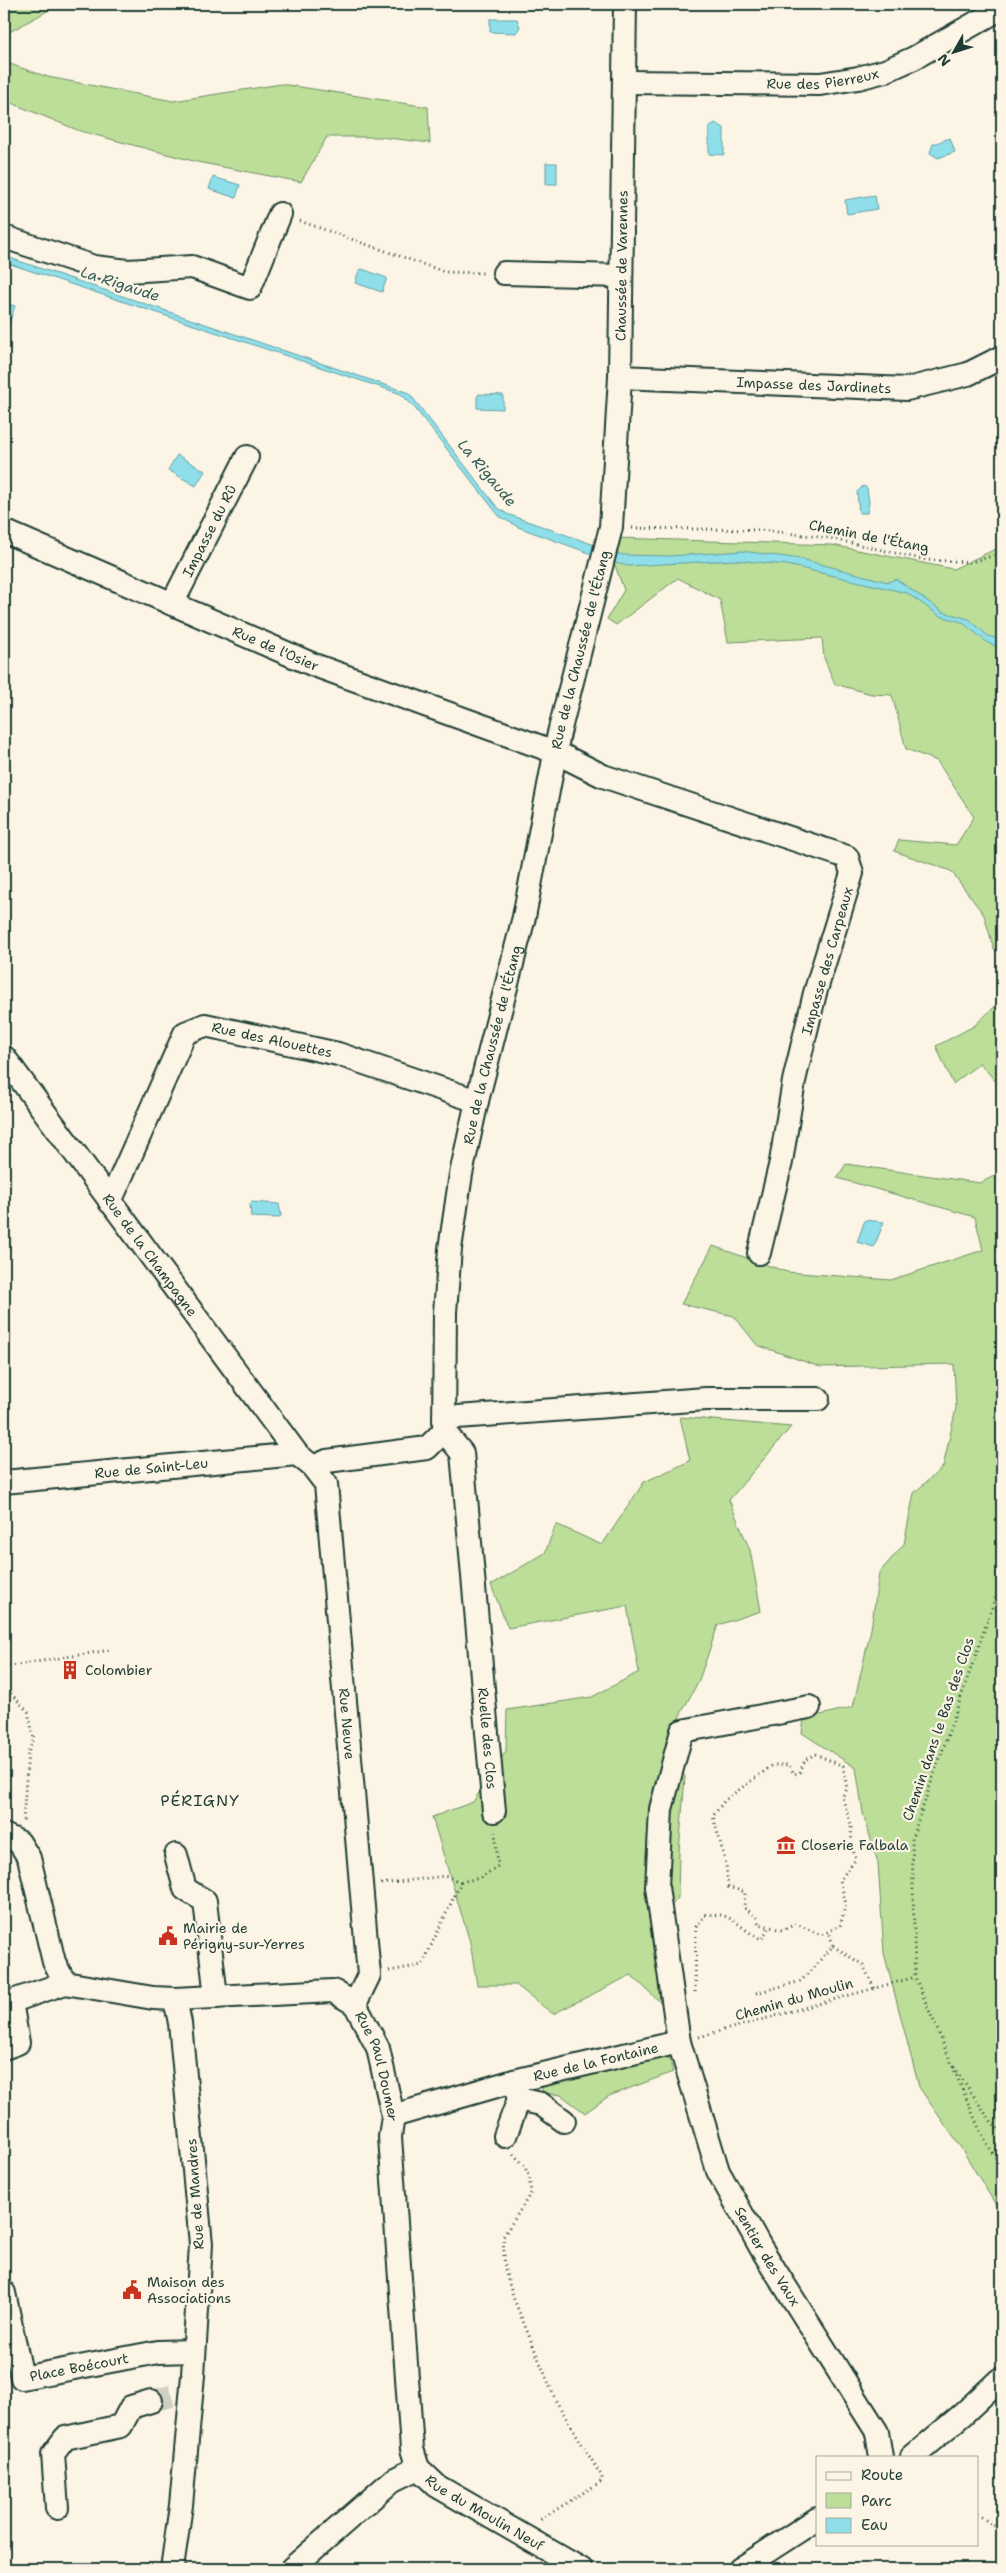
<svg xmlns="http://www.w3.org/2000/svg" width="1006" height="2573" font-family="'Shantell Sans',sans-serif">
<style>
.green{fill:#bcde98;stroke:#6e8e66}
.water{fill:#8fdfea;stroke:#629ea1}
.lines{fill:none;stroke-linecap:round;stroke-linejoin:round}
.minor-tunnel{stroke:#d0d0c2;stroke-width:22;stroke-dasharray:22 11;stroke-linecap:butt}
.minor-casing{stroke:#1f3d34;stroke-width:26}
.path{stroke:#1f3d34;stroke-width:3;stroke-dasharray:1 4;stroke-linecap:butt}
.minor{stroke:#fcf5e5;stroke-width:22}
.labels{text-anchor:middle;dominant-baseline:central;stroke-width:4.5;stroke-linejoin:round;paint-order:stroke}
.street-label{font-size:14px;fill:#1f3d34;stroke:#fcf5e5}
.poi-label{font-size:14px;fill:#1f3d34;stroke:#fcf5e5;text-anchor:start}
.water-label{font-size:15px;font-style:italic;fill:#355d58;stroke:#fcf5e5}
.quarter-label{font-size:16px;letter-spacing:1px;fill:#1f3d34;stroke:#fcf5e5}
</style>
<rect width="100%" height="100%" fill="#fcf5e5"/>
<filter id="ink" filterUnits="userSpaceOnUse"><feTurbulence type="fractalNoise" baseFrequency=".02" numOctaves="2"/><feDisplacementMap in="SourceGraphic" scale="10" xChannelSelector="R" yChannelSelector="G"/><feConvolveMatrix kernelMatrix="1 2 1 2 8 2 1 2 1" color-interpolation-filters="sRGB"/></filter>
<g filter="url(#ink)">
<g class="green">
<path d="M4 4H60L4 35Z"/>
<path d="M4 62 48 77 173 101 281 84 428 107 430 143 380 137H327L301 182 197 162 80 131 4 100Z"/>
<path d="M616 538 832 545 953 569 1002 546V954L994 949 984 915 951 871 894 851 899 840 956 845 974 817 937 761 906 749 892 695 871 694 835 684 824 658 822 638 728 642 720 600 678 578 616 625 607 619 624 590 609 549Z"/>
<path d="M1002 1000V1089L980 1063 953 1084 936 1046 974 1026Z"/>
<path d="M846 1164 980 1183 1002 1172V2215L961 2148 919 2087 884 1953 878 1863 863 1813 856 1768 802 1733 804 1719 853 1707 871 1629 879 1573 904 1544 914 1493 943 1467 956 1408 954 1364 820 1367 757 1345 734 1316 681 1304 713 1246 787 1272 891 1280 983 1250 975 1217 837 1178Z"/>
<path d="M680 1417 791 1427 729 1500 750 1550 761 1611 718 1625 699 1680 666 1742 685 1777 679 1852 678 1898 654 1925 660 2002 631 1975 553 2014 516 1985H477L470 1942 432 1817 473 1802 506 1751 507 1710 592 1697 639 1672 627 1606 508 1628 491 1585 545 1553 556 1524 602 1545 644 1482 690 1461Z"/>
<path d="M668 2053 673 2072 609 2096 585 2113 561 2095 543 2093 541 2085Z"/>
</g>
<g class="water">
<path d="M490 19H517L520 27 516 33 490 32Z"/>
<path d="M715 123 724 128V155L709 154V127Z"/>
<path d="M950 138 955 152 938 158 930 153 933 144Z"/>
<rect x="546" y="163" width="11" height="21"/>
<path d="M213 177 240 185 236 198 209 189Z"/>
<path d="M875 195 877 209 847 214 845 200Z"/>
<path d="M4 256 409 393 497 507 507 514 623 555 670 556 742 551 801 559 888 582 896 579 943 612 969 619 988 636 1002 640V648L988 643 962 622 940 616 907 593 787 565 735 560 628 566 616 563 518 527 499 516 414 407 401 394 4 262Z"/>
<path d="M362 269 387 278 382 292 355 283 359 270Z"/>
<path d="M4 303 15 306 6 332 4 331Z"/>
<path d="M479 394 503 395V409L477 408V397Z"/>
<path d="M177 455 205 471 196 486 168 470Z"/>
<path d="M863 486 867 488 869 503 867 513H859L857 492Z"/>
<path d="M252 1202 279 1204 281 1216 278 1218 251 1217 250 1204Z"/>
<path d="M865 1220 884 1222 874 1247 857 1242Z"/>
</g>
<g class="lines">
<path class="minor-tunnel" d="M151 2401 172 2396"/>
<g class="minor-casing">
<g id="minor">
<path id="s1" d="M625 82 820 84 858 78 885 71 914 58 1002 8"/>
<path d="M4 237 94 267 128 271 192 267 250 288 280 214"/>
<path d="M504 273 621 276"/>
<path id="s2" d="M620 377 907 389 968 374 1002 357"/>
<path id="s3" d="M4 531 314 665 555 752 603 776 847 857 852 873 815 993 794 1081 781 1162 759 1253"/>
<path id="s4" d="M172 604 247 457"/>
<path id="s5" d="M4 1057 297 1454 313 1467 326 1484 369 1975 355 2004"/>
<path id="s6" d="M110 1202 185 1033 205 1025 338 1054 477 1101"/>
<path d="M444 1418 706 1399H818"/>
<path id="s7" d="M444 1431 462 1453 494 1811"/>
<path id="s8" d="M313 1467 327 1461 427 1448 444 1431 445 1312 450 1249 461 1174 477 1101 524 917 559 733 611 527 620 377 625 4"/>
<path id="s9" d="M4 1482 297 1454"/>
<path id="s10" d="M809 1707 682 1731 661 1809 657 1887 679 2042 718 2171 761 2248 877 2432 881 2457"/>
<path id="s11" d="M4 1835 19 1842 29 1858 54 1962 65 1983 153 1998 175 1999 333 1991 355 2004 378 2048 393 2116 390 2137 412 2449 418 2468 437 2486 581 2569"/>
<path d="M176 1855 185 1889 205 1901 216 1997"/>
<path d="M4 2004 65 1983"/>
<path d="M4 2048 18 2043 11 2001"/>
<path d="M514 2081 519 2099 541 2104 564 2121"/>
<path id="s12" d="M393 2116 514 2081 679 2042"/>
<path d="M505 2136 519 2099"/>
<path id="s13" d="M4 2293 22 2378 158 2352 193 2351"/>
<path d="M912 2457 963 2414 999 2380"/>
<path d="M57 2508 53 2454 65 2438 121 2426 131 2407 151 2401"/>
<path d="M172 2569 181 2505 193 2375 201 2244 180 2023 175 1999"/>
<path d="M291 2569 393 2480 418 2468"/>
<path d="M740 2569 817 2519"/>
</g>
</g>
<g class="path">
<path d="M300 221 445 272 485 273"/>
<path d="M632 528 761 530 829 538 926 560 971 562 1002 553"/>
<path d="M1002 1579 912 1838 915 1977 980 2131 1002 2169"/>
<path d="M4 1667 110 1650"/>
<path d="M4 1686 28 1712 34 1739 28 1752 23 1821"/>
<path d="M815 1754 843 1766 847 1789 842 1797 851 1824 852 1847 856 1859 840 1880 846 1904 840 1926 821 1935 796 1924 782 1930 759 1924 756 1916 744 1908 745 1892 728 1887 726 1864 713 1816 725 1800 773 1765H789L794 1774 800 1772 805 1760Z"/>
<path d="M381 1884 445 1876 461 1882"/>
<path d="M833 1946 863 1965 874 1988"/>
<path d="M389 1971 422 1965 461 1882 480 1878 498 1866 495 1832"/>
<path d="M695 1992 696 1927 705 1915C735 1911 737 1929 762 1939L769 1927"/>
<path d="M756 1993 801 1981 833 1946 829 1932"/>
<path d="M699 2037 915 1977"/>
<path d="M954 2067 990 2120 1002 2133"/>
<path d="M513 2154 523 2164 529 2175 531 2193 503 2237 505 2270 513 2297 556 2401 602 2477V2481L538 2521"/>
<path d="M977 2514 1002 2531"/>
</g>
<use href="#minor" class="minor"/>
</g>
</g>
<defs>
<g id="building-bare" transform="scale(1.5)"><path d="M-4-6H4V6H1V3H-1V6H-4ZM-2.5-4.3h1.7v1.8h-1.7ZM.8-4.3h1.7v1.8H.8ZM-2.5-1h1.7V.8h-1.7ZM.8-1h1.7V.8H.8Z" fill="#c8321e" stroke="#fcf5e5" stroke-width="2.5" paint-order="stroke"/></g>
<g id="museum-bare" transform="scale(1.5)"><path d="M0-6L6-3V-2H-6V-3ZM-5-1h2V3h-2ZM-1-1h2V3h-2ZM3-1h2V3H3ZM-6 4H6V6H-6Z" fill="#c8321e" stroke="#fcf5e5" stroke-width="2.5" paint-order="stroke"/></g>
<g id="civic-bare" transform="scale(1.5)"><path d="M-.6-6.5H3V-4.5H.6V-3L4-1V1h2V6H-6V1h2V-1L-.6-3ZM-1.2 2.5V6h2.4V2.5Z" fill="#c8321e" stroke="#fcf5e5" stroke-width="2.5" paint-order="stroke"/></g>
</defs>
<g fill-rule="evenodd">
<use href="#building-bare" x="70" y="1670"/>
<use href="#museum-bare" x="786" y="1845"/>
<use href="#civic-bare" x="168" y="1936"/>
<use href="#civic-bare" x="132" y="2290"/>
</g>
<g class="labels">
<g class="street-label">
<text stroke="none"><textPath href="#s1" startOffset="198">Rue des Pierreux</textPath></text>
<text stroke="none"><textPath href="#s8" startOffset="1324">Chaussée de Varennes</textPath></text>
<text stroke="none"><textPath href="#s2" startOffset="194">Impasse des Jardinets</textPath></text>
<text stroke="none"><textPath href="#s4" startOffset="82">Impasse du Rû</textPath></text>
<text transform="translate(869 536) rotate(11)">Chemin de l'Étang</text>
<text stroke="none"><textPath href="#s3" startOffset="296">Rue de l'Osier</textPath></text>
<text stroke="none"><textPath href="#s8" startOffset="936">Rue de la Chaussée de l'Étang</textPath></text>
<text transform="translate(827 961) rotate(-74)">Impasse des Carpeaux</text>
<text stroke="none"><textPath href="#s6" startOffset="275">Rue des Alouettes</textPath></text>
<text stroke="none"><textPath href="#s8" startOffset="531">Rue de la Chaussée de l'Étang</textPath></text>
<text stroke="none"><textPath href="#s5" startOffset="246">Rue de la Champagne</textPath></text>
<text stroke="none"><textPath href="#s9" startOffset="148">Rue de Saint-Leu</textPath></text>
<text stroke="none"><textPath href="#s5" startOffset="776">Rue Neuve</textPath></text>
<text transform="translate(938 1729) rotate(-71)">Chemin dans le Bas des Clos</text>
<text stroke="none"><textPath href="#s7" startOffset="315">Ruelle des Clos</textPath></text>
<text transform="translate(794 1999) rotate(-16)">Chemin du Moulin</text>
<text stroke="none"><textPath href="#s12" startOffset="210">Rue de la Fontaine</textPath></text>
<text stroke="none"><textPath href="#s11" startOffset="528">Rue Paul Doumer</textPath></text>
<text transform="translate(195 2194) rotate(-94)">Rue de Mandres</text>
<text stroke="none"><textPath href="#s10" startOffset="678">Sentier des Vaux</textPath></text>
<text stroke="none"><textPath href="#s13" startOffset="145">Place Boécourt</textPath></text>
<text stroke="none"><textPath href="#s11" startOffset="1015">Rue du Moulin Neuf</textPath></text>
</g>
<g class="poi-label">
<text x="85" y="1670">Colombier</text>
<text x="801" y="1845">Closerie Falbala</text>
<text x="183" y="1928">Mairie de<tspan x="183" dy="16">Périgny-sur-Yerres</tspan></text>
<text x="147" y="2282">Maison des<tspan x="147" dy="16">Associations</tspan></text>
</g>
<g class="water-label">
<text transform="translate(120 284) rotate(18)">La Rigaude</text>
<text transform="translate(487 473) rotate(50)">La Rigaude</text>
</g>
<g class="quarter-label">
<text x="200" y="1800">PÉRIGNY</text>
</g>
</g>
<rect width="1006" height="2573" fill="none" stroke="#fcf5e5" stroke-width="20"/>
<rect x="10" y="10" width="986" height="2553" fill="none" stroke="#1f3d34" stroke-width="2" filter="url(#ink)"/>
<rect x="816" y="2456" width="162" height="90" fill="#fcf5e5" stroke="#a4ab9e"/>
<rect x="826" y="2472" width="25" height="8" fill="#fcf5e5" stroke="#a4ab9e"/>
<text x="861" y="2480" font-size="15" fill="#1f3d34">Route</text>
<rect x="826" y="2493" width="25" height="15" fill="#bcde98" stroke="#a4ab9e"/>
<text x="861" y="2506" font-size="15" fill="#1f3d34">Parc</text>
<rect x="826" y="2518" width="25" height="15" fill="#8fdfea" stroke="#a4ab9e"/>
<text x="861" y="2530" font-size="15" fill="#1f3d34">Eau</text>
<g transform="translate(954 52) rotate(231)" stroke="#fcf5e5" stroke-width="4" paint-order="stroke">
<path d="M0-4L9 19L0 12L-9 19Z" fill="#1f3d34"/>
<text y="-8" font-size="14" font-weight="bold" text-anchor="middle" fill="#1f3d34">N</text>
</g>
</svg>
